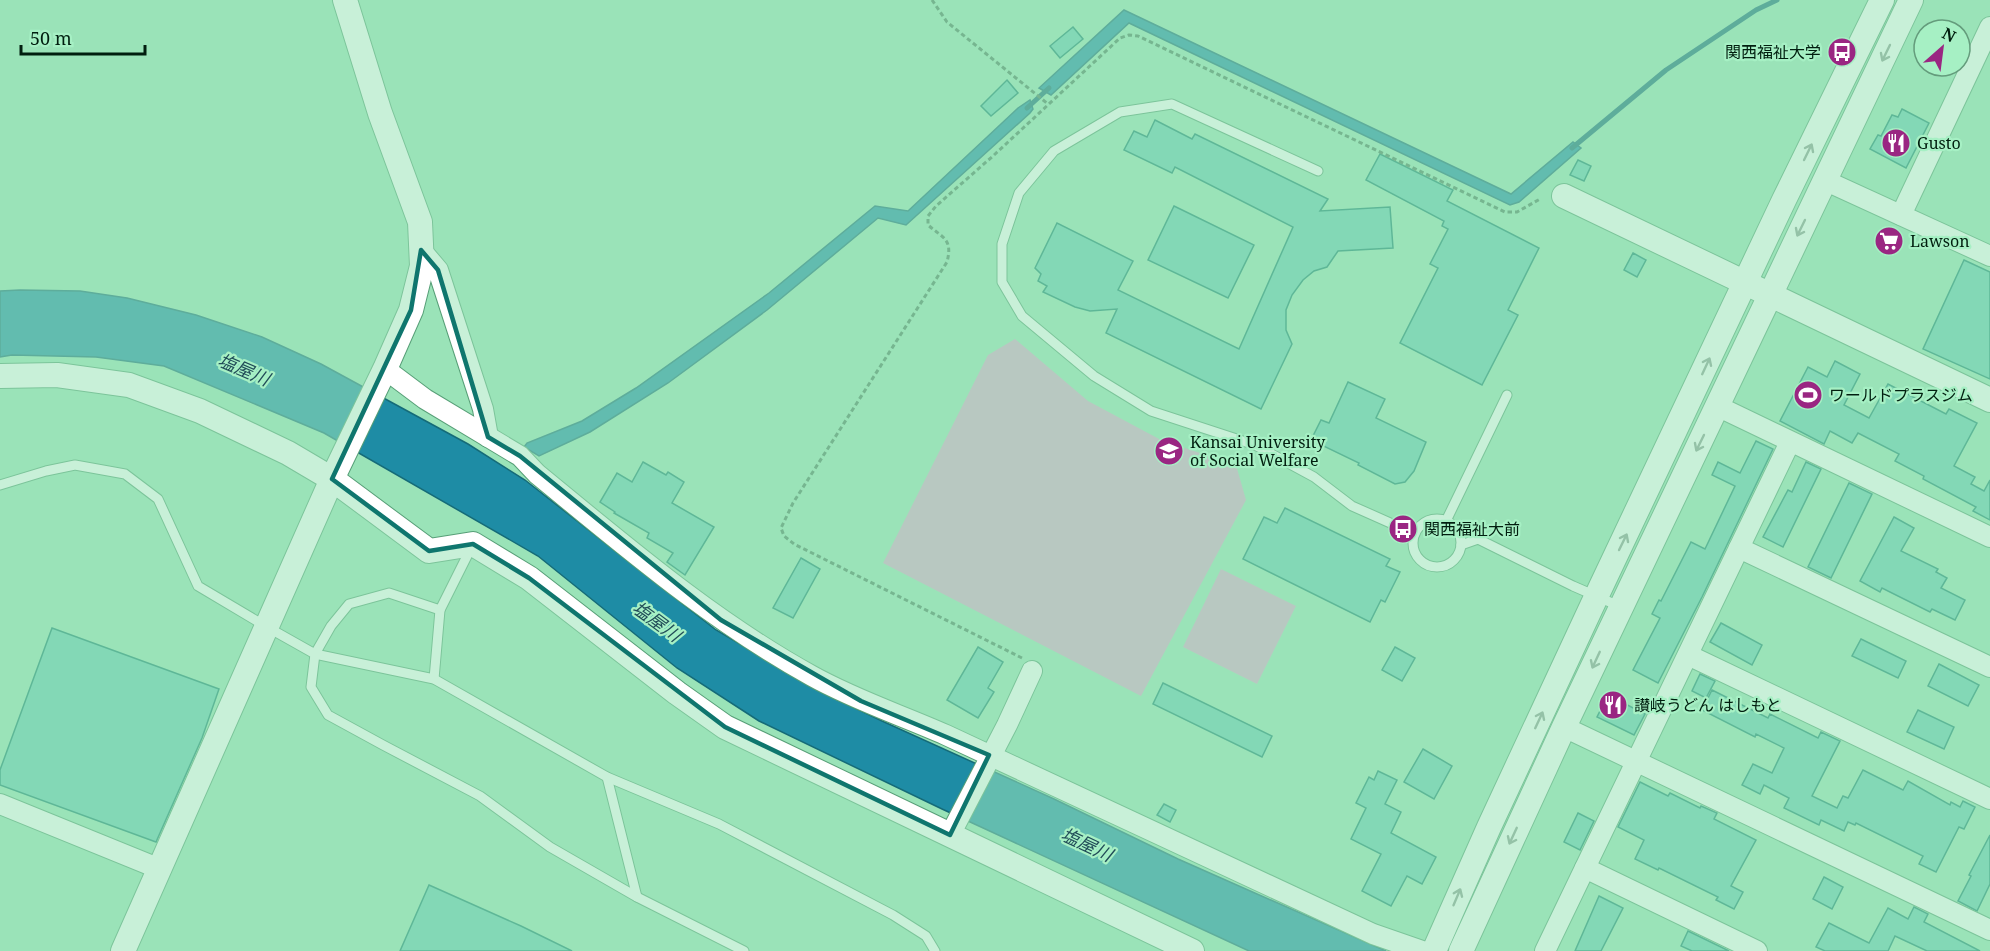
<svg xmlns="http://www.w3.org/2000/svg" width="1990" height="951" font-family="'Noto Serif','Noto Sans JP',serif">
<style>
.green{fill:#dca6cc}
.water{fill:#1e8ca5;stroke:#156b78;stroke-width:1.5}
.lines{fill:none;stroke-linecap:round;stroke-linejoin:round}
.stream{stroke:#156b78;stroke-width:5}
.building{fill:#66c9b4;stroke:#168270;stroke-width:1.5}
.service-casing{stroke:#579f77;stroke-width:11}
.minor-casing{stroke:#579f77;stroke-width:22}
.tertiary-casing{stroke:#579f77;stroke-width:26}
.path{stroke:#4b7e61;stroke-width:3;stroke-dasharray:4.5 3;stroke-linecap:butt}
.service{stroke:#fff;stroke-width:9}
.minor{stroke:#fff;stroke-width:20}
.tertiary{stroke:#fff;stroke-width:24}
.oneway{stroke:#8d9a93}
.marked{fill:none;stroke:#0f766e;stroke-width:4.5;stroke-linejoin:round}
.labels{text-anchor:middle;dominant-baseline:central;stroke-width:4.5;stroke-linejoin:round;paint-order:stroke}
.poi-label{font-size:16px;fill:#011e0f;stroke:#a6f0c4;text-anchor:start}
.water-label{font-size:18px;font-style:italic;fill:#214c58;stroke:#a6f0c4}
</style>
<rect width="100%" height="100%" fill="#9ae3b8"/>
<g class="green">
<path d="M1015 339 1088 401 1161 440 1236 465 1246 500 1141 696 883 563 988 355Z"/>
<path d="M1221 569 1296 606 1257 684 1183 647Z"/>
</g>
<g class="water">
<path d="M1124 10 1511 194 1573 142 1581 148 1519 202 1510 205 1129 23 1051 95 1039 88Z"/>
<path d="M1030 100 1033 109 1030 113 906 225 878 218 767 310 668 383 590 432 539 456 524 447 527 443 582 421 636 388 769 293 875 206 908 211 1018 108Z"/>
<path d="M20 290 80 291 127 298 196 315 262 337 321 364 468 444 525 480 716 630 822 692 882 721 1054 799 1178 859 1386 951H1249L942 809 759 721 677 668 538 556 324 433 164 366 96 357 12 355 0 357V291Z"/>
</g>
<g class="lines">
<g class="stream">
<path d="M1027 108 1049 88"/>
<path d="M1572 148 1666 70 1756 10 1777 0"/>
</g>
</g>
<g class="building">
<path d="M1073 27 1083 39 1060 58 1050 46Z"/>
<path d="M1007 80 1018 93 991 116 981 106Z"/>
<path d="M1902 109 1929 123 1906 168 1870 149 1878 135 1881 136 1892 115 1898 117Z"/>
<path d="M1155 120 1192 139 1195 134 1328 199 1320 211 1390 207 1393 248 1338 251 1327 267 1314 271 1303 280 1292 295 1286 310V330L1292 344 1261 409 1106 333 1117 309 1090 311 1075 307 1043 292 1047 286 1038 281 1041 274 1035 268 1057 223 1133 261 1118 290 1239 349 1293 227 1175 167 1172 173 1124 150 1134 131 1147 137Z"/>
<path d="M1380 154 1453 190 1447 201 1539 248 1508 310 1518 315 1482 385 1400 343 1438 268 1430 264 1448 229 1442 226 1444 221 1366 180Z"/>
<path d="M1578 160 1591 166 1584 181 1570 175Z"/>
<path d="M1174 206 1254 245 1228 298 1148 260Z"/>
<path d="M1633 253 1646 260 1637 277 1624 270Z"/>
<path d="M1964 260 1990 272V379L1923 349Z"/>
<path d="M1835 361 1860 374 1844 405 1869 418 1888 384 1946 414 1949 409 1977 423 1954 466 1975 477 1971 484 1984 491 1990 480V520L1973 511 1976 507 1923 479 1924 476 1895 461 1899 454 1858 433 1852 443 1830 431 1824 444 1780 421 1808 367 1827 377Z"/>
<path d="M1348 382 1385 399 1376 418 1426 442 1414 471 1405 482 1395 484 1358 465 1359 463 1311 440 1321 420 1329 423Z"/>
<path d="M1756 441 1773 449 1702 597 1658 683 1633 670 1660 618 1652 614 1659 600 1661 601 1691 542 1705 549 1735 486 1712 475 1718 462 1740 473Z"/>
<path d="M643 462 666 475 668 472 684 482 672 503 714 527 685 575 667 562 673 553 647 538 649 533 614 513 615 512 600 502 617 473 632 482Z"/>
<path d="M1806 462 1821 469 1783 547 1763 537 1788 490 1792 492Z"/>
<path d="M1849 483 1872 494 1831 578 1808 567Z"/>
<path d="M1285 508 1390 559 1386 566 1400 572 1385 602 1381 600 1370 622 1243 559 1264 517 1277 523Z"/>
<path d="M1894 517 1914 528 1901 551 1938 569 1936 572 1947 578 1941 588 1965 600 1955 620 1932 609 1930 612 1882 588 1880 592 1860 581Z"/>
<path d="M801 558 820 569 793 618 773 608Z"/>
<path d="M1721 623 1762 645 1752 665 1710 642Z"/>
<path d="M52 628 219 689 202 738 156 842 0 785V770Z"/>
<path d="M1861 639 1906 661 1898 678 1852 656Z"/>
<path d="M978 647 1003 662 988 688 994 692 978 718 947 700Z"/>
<path d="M1395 647 1415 658 1402 681 1382 670Z"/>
<path d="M1939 664 1979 685 1968 706 1928 686Z"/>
<path d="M1700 674 1715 681 1706 698 1692 691Z"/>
<path d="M1163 683 1272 736 1262 757 1153 704Z"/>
<path d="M1712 690 1768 718 1770 714 1818 738 1821 732 1840 741 1812 796 1837 808 1843 796 1848 798 1863 770 1903 790 1908 781 1950 805 1951 802 1960 807 1963 801 1975 807 1964 829 1959 827 1936 872 1919 864 1923 856 1856 823 1855 825 1848 822 1844 831 1821 820 1819 825 1784 808 1789 798 1764 785 1760 794 1742 785 1753 764 1772 773 1784 748 1756 734 1755 737 1702 710Z"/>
<path d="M1608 695 1645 714 1634 735 1597 717Z"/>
<path d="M1918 710 1954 727 1944 749 1907 732Z"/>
<path d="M1423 749 1452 766 1434 799 1404 782Z"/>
<path d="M1378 771 1397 780 1385 804 1401 812 1391 833 1436 857 1422 884 1407 876 1391 906 1362 891 1381 854 1351 839 1366 808 1356 803 1369 777 1374 780Z"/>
<path d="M1640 782 1668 796 1670 793 1700 808 1701 806 1717 813 1714 819 1756 840 1731 886 1743 892 1734 909 1716 900 1718 897 1659 868 1658 870 1635 859 1644 840 1618 827Z"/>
<path d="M1164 804 1176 810 1170 822 1157 815Z"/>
<path d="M1578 813 1594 821 1580 850 1564 842Z"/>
<path d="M1990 835V884L1977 911 1958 901 1971 876 1969 875Z"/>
<path d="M1824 877 1843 887 1832 909 1813 899Z"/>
<path d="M429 885 521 926 572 951H400Z"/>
<path d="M1599 896 1623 908 1601 951H1575Z"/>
<path d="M1914 907 1928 914 1924 922 1980 951H1927L1895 936 1888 951H1825L1816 947 1829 923 1869 943 1888 908 1908 919Z"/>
<path d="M1688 931 1729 951H1692L1681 946Z"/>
</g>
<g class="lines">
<g class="service-casing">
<g id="service">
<path d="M1318 171 1172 104 1120 112 1054 151 1019 193 1002 244V282L1022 316 1094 376 1151 411 1255 445 1314 477 1352 506 1415 534"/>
<path d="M0 485 46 471 75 465 125 474 158 499 198 586 267 627 315 654 434 679 607 777 719 824 893 915 926 936 935 951"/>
<circle cx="1437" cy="543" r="24"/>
<path d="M1446 521 1507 395"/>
<path d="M1461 545 1478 539 1573 586 1619 606"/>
<path d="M440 610 389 593 349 604 331 626 315 654 311 687 328 715 383 745 480 796 550 847 637 897 744 951"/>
<path d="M434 679 440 610 472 546"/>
<path d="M607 777 637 897"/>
</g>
</g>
<g class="minor-casing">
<g id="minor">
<path d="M1824 180 1990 256"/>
<path d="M1901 215 1990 27"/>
<path d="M421 250 438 270 483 409 488 437"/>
<path d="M385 369 425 399 520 456 537 474C625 546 712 621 812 676 855 700 901 715 946 735L1373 934 1422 951"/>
<path d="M1717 406 1990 537"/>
<path d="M1739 548 1990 667"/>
<path d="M1688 655 1990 799"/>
<path d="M1564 727 1990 930"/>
<path d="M0 804 160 869"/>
<path d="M950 835 1007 725 1032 671"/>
<path d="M1585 868 1757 951"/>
<path d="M1545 951 1790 442"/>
</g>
</g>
<g class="tertiary-casing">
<g id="tertiary">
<path d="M1564 196 1990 400"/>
<path d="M0 376 57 375 129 385 200 411 288 453 332 479 429 551 473 544 529 578 677 693 725 727 1192 951"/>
<path d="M123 951 332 479 385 369 411 310 422 266 420 222 380 113 345 0"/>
<path d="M1434 951 1489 827 1597 595 1784 200 1882 0"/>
<path d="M1461 951 1564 727 1911 0"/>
</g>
</g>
<g class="path">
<path d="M932 0 947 22 1048 104"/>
<path d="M1022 658 794 544 784 536 781 528 793 503 947 262C953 239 943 238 928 225V216L936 206 993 156 1120 38 1129 35 1138 36 1505 212H1517L1540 199"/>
</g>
<use href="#service" class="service"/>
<use href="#minor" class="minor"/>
<use href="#tertiary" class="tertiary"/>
</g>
<defs><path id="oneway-shaft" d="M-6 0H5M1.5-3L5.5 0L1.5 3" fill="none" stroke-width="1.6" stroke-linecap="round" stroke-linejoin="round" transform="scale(1.5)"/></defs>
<g class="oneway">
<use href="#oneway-shaft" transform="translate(1886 53) rotate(116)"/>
<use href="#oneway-shaft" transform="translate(1808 152) rotate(-64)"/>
<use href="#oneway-shaft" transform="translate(1801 228) rotate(116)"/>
<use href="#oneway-shaft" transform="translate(1706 366) rotate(-65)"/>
<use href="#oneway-shaft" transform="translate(1700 443) rotate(116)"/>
<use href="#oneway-shaft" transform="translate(1623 542) rotate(-64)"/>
<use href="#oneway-shaft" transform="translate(1596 660) rotate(115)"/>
<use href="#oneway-shaft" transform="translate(1539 720) rotate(-65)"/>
<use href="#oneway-shaft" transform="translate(1513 836) rotate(115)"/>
<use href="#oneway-shaft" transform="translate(1457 897) rotate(-67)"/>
</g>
<path d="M0 0H1990V951H0ZM421 250 438 270 488 437 520 456 721 620 861 701 989 755 950 835 725 727 529 578 473 544 429 551 332 479 411 310Z" fill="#9ae3b8" fill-opacity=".55" fill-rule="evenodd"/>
<path class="marked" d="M421 250 438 270 488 437 520 456 721 620 861 701 989 755 950 835 725 727 529 578 473 544 429 551 332 479 411 310Z"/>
<defs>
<g id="bus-disc" transform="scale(1.5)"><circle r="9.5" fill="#9a2682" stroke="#a6f0c4"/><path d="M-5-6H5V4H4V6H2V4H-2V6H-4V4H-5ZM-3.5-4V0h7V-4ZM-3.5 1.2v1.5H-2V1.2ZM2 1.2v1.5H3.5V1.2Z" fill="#fff"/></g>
<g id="restaurant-disc" transform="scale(1.5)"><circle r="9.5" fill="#9a2682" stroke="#a6f0c4"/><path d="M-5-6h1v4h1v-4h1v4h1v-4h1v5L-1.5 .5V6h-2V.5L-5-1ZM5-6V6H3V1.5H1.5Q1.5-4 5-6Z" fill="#fff"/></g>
<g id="supermarket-disc" transform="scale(1.5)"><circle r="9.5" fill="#9a2682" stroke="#a6f0c4"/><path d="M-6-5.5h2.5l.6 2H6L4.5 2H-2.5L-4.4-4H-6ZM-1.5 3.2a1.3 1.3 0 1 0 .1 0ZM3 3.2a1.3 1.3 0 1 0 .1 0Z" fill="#fff"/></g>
<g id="stadium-disc" transform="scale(1.5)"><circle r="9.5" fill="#9a2682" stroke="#a6f0c4"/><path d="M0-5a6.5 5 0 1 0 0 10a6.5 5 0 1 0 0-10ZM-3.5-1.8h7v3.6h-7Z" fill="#fff"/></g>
<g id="university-disc" transform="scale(1.5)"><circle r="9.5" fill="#9a2682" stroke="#a6f0c4"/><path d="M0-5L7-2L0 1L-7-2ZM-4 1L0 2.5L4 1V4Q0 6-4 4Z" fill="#fff"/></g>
</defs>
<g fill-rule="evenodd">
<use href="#bus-disc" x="1842" y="52"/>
<use href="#restaurant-disc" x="1896" y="143"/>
<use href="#supermarket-disc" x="1889" y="241"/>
<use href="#stadium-disc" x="1808" y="395"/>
<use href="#university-disc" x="1169" y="451"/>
<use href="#bus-disc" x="1403" y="529"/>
<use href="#restaurant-disc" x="1613" y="705"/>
</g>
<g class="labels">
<g class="poi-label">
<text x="1821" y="52" text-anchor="end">関西福祉大学</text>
<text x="1917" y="143">Gusto</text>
<text x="1910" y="241">Lawson</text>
<text x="1829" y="395">ワールドプラスジム</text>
<text x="1190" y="442">Kansai University<tspan x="1190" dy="18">of Social Welfare</tspan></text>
<text x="1424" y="529">関西福祉大前</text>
<text x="1634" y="705">讃岐うどん はしもと</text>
</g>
<g class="water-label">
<text transform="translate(244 369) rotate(23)">塩屋川</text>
<text transform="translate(657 621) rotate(36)">塩屋川</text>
<text transform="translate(1087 844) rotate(25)">塩屋川</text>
</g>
</g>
<g transform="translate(1942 48) rotate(28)"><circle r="28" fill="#a6f0c4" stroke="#649c7c" stroke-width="1.5"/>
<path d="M0-4.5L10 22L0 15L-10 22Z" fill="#9a2682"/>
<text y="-9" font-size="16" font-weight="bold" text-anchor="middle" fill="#011e0f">N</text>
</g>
<path d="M21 45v9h124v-9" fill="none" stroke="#011e0f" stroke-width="3"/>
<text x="30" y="45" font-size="18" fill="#011e0f" stroke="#a6f0c4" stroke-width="4.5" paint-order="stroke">50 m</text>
</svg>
